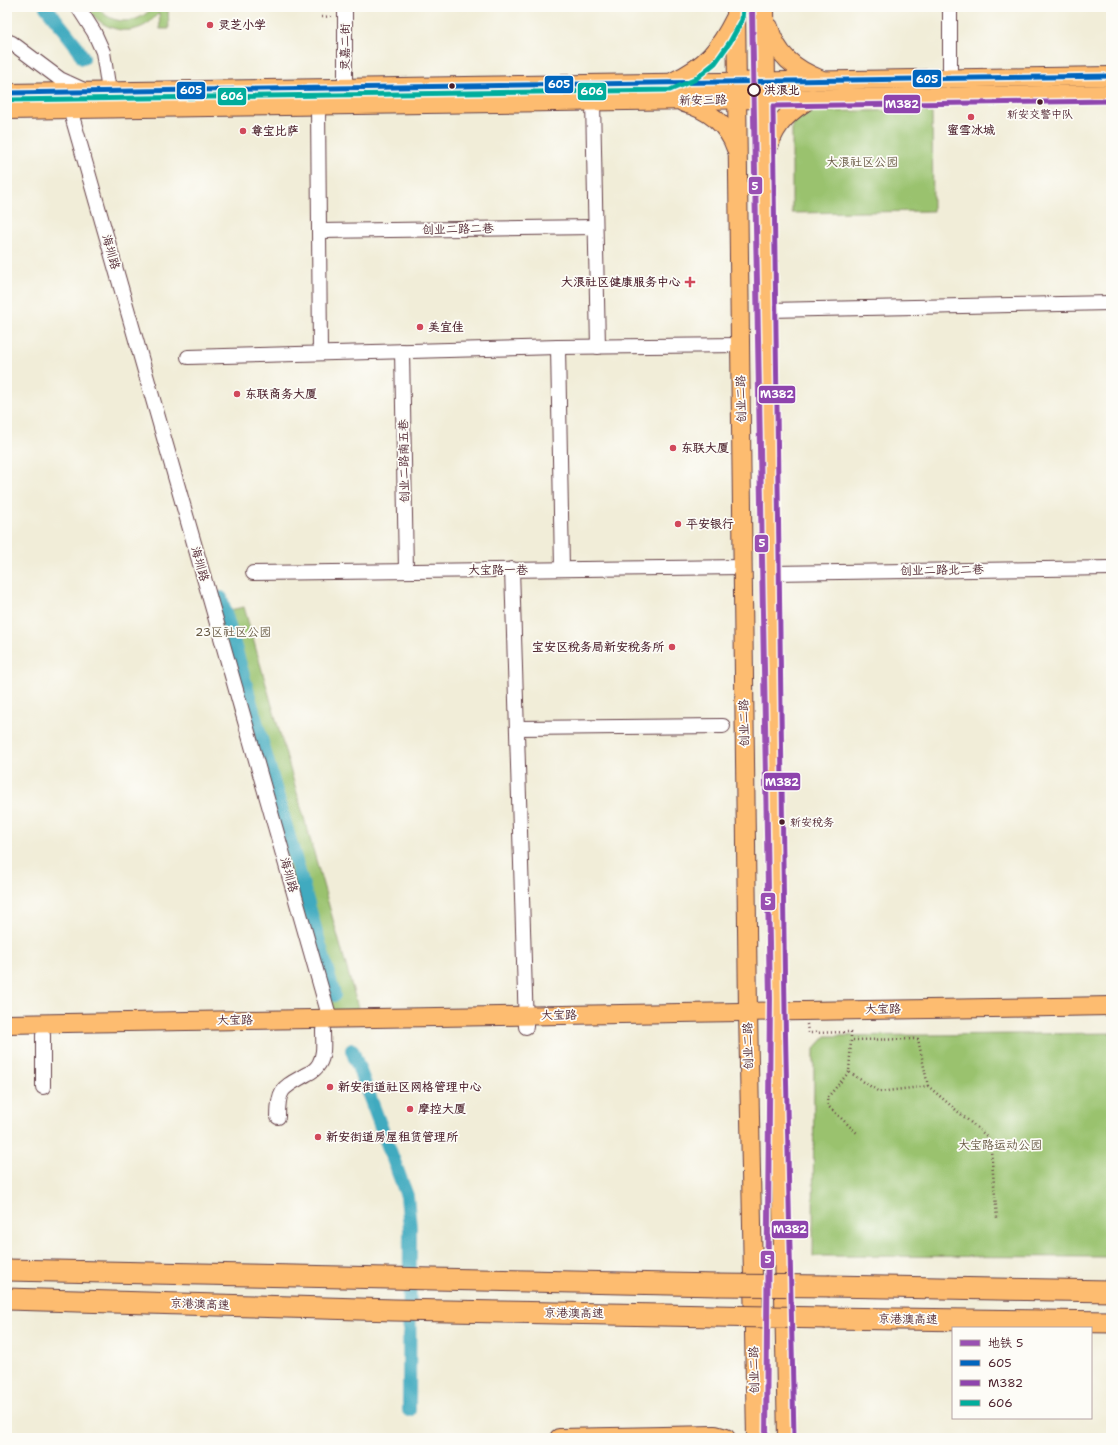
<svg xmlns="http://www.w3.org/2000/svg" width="1118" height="1445" font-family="'Shantell Sans','LXGW WenKai TC',sans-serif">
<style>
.green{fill:#9ac26e;stroke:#72704c}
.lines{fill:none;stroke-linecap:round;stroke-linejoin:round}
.canal{stroke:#3faabf;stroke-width:14}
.minor-casing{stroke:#633e45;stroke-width:16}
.major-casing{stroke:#633e45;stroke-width:20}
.highway-casing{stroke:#633e45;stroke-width:23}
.path{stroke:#633e45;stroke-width:2.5;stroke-dasharray:1 3;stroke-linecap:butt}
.minor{stroke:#fff;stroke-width:14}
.major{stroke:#fdbc6f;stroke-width:18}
.highway{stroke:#fdbc6f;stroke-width:21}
.highway-bridge-casing{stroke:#633e45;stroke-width:23;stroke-linecap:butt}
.highway-bridge{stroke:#fdbc6f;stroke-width:21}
.bus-1-casing{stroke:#fdfcf7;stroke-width:8}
.bus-2-casing{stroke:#fdfcf7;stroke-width:8}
.bus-3-casing{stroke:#fdfcf7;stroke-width:8}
.bus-1{stroke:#0065bd;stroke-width:5}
.bus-2{stroke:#8e44ad;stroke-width:5}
.bus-3{stroke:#01ad9c;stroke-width:5}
.metro-1-casing{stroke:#fdfcf7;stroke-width:9}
.metro-1{stroke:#9950b2;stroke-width:6}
.poi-dot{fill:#d1495b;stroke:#fdfcf7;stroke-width:1.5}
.bus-dot{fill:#4a1f2b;stroke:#fdfcf7;stroke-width:1.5}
.stop-dot{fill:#fdfcf7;stroke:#4a1f2b;stroke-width:2}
.labels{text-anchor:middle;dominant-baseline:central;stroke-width:3.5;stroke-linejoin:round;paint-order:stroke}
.bus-label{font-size:11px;fill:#4a1f2b;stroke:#fdfcf7}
.poi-label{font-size:12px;font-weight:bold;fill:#4a1f2b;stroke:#fdfcf7;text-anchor:start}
.street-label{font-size:12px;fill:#4a1f2b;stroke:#fdfcf7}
.stop-label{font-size:12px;font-weight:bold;fill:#4a1f2b;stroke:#fdfcf7;text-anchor:start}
.park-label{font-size:12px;fill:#665842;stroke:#fdfcf7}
.line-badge{stroke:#fdfcf7;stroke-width:1.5}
.badge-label{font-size:11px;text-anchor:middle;font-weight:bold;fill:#fff}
</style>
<rect width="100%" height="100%" fill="#fdfcf7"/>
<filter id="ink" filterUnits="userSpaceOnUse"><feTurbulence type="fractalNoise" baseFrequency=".025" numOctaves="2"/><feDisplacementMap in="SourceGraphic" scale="8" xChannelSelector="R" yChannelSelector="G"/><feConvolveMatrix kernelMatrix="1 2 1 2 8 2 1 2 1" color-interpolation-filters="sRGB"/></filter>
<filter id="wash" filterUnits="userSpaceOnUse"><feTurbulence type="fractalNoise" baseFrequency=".012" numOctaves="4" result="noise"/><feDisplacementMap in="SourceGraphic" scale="16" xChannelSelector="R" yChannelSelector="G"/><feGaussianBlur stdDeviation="0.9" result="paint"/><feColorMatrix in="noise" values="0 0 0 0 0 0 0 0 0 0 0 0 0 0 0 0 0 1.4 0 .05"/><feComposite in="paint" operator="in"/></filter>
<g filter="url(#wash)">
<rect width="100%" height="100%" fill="#f1edd8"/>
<g class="green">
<path d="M88 7H98C110 26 140 25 152 7H168L169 29H160L159 13C153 19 148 25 139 28 120 35 96 25 88 7Z"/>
<path d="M932 110 933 211 792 213V112Z"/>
<path d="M244 607 361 1018 330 1019 210 614Z"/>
<path d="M1111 1033V1257L813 1256 814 1049 826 1036Z"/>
</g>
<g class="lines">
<g class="canal">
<path d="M46 7 75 44 83 58"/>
<path d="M221 598 334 995"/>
<path d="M352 1050 407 1196 410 1228 409 1410"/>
</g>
</g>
</g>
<g filter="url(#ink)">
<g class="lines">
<g class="minor-casing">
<g id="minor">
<path d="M78 7 94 32 103 52 109 91"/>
<path d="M345 7V88"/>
<path d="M950 7V79"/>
<path d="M7 41 12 43 60 79 84 90"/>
<path d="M593 101 598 347"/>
<path d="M318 105 320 353"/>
<path d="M70 109 330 1019"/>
<path d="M320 231 595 227"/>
<path d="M769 310 1111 303"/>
<path d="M558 347 562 569"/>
<path d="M402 351 406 570"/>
<path d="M188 357 558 347 740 345"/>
<path d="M512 569 526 1027"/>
<path d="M253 573 743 567"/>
<path d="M773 573 1111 568"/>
<path d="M517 728 723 726"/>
<path d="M43 1035V1087"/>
<path d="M278 1117C278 1087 283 1088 307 1074 312 1072 316 1069 319 1064 325 1054 323 1042 323 1030"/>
</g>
</g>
<g class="major-casing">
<g id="major">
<path d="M736 7 748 1011 756 1438"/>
<path d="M765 7 778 1011 787 1438"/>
<path d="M769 27C777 55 794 69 820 79"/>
<path d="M674 81C706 66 719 50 735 18"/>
<path d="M7 93 1111 76"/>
<path d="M684 103C708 109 728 125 736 149"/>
<path d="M7 110 1111 94"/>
<path d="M769 146C776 123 791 110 812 98"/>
<path d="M7 1024 1111 1006"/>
<path d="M559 1438 715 1435 726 1438"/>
</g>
</g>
<g class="highway-casing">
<g id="highway">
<path d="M7 1270 717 1285"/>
<path d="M830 1286 1111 1291"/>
<path d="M7 1299 394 1310 715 1316"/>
<path d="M826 1318 1111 1322"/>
</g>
</g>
<g class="path">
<path d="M322 17 333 16"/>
<path d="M807 1024 808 1033 851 1032V1040"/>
<path d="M849 1072 827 1098 828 1106 857 1133"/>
<path d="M928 1086 918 1039 851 1040 849 1072 879 1092 928 1086 990 1139 997 1218"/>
</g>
<use href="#minor" class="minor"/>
<use href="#major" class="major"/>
<use href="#highway" class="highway"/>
<g class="highway-bridge-casing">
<g id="highway-bridge">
<path d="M717 1285 830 1286"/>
<path d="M715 1316 826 1318"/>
</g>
</g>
<use href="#highway-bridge" class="highway-bridge"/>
<g class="bus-1-casing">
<path id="bus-1" d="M7 93 1111 76"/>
</g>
<g class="bus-2-casing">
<path id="bus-2" d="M794 1438 785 1011 773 106 1111 101"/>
</g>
<g class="bus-3-casing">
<path id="bus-3" d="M7 100 670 90 694 80 715 63 730 42 742 20 743 7"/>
</g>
<use href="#bus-1" class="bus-1"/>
<use href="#bus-2" class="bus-2"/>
<use href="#bus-3" class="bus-3"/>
<g class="metro-1-casing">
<path id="metro-1" d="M752 7 770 999 766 1438"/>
</g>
<use href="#metro-1" class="metro-1"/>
</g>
</g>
<g class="poi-dot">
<circle cx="210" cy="25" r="4"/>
<circle cx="971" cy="117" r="4"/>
<circle cx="243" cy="131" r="4"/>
<path d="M688 276h4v4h4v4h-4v4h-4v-4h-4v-4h4z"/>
<circle cx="420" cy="327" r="4"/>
<circle cx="237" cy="394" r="4"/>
<circle cx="673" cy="448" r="4"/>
<circle cx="678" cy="524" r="4"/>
<circle cx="672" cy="647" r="4"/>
<circle cx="330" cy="1087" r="4"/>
<circle cx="410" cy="1109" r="4"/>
<circle cx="318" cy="1137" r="4"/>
</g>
<g class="bus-dot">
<circle cx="452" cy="86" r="3.5"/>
<circle cx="1040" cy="102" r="3.5"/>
<circle cx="782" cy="822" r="3.5"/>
</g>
<circle class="stop-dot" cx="754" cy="90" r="6"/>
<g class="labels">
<g class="bus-label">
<text x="1040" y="114">新安交警中队</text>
<text x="790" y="822" text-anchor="start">新安税务</text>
</g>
<g class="poi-label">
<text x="218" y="25">灵芝小学</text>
<text x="971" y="130" text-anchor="middle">蜜雪冰城</text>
<text x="251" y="131">尊宝比萨</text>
<text x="681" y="282" text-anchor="end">大浪社区健康服务中心</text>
<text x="428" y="327">美宜佳</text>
<text x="245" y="394">东联商务大厦</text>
<text x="681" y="448">东联大厦</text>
<text x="686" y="524">平安银行</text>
<text x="664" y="647" text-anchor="end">宝安区税务局新安税务所</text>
<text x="338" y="1087">新安街道社区网格管理中心</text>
<text x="418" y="1109">摩控大厦</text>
<text x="326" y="1137">新安街道房屋租赁管理所</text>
</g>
<g class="street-label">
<text transform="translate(345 47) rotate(-90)">灵嘉二街</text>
<text transform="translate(703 100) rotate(-1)">新安三路</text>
<text transform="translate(458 229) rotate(-1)">创业二路二巷</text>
<text transform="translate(111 252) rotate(74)">海圳路</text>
<text transform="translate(741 399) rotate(-91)">创业二路</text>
<text transform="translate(404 461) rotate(-91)">创业二路南五巷</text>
<text transform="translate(200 564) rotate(74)">海圳路</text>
<text x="498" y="570">大宝路一巷</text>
<text transform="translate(942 570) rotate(-1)">创业二路北二巷</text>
<text transform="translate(744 723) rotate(-91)">创业二路</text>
<text transform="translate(289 875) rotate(74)">海圳路</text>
<text transform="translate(883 1009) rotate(-1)">大宝路</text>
<text transform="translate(559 1015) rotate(-1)">大宝路</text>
<text transform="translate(235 1020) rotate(-1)">大宝路</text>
<text transform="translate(748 1046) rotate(-91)">创业二路</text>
<text transform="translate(200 1304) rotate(2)">京港澳高速</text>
<text transform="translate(574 1313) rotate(1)">京港澳高速</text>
<text transform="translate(908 1319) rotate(1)">京港澳高速</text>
<text transform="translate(754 1370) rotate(-91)">创业二路</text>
</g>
<g class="stop-label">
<text x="764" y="90">洪浪北</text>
</g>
<g class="park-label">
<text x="862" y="162">大浪社区公园</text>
<text x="233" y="632">23区社区公园</text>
<text x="1000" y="1145">大宝路运动公园</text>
</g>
</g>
<g class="line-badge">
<rect x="912" y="69" width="30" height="19" rx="4" fill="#0065bd"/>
<rect x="544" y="75" width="30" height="19" rx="4" fill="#0065bd"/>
<rect x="176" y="81" width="30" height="19" rx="4" fill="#0065bd"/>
<rect x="577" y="82" width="30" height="19" rx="4" fill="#01ad9c"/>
<rect x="217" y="87" width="30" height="19" rx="4" fill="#01ad9c"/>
<rect x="883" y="94" width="38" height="20" rx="4" fill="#8e44ad"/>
<rect x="748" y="176" width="15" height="19" rx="4" fill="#9950b2"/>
<rect x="758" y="385" width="38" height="19" rx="4" fill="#8e44ad"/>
<rect x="754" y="534" width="15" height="19" rx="4" fill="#9950b2"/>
<rect x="763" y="772" width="38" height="19" rx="4" fill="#8e44ad"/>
<rect x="760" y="892" width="16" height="19" rx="4" fill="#9950b2"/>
<rect x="771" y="1220" width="38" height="19" rx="4" fill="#8e44ad"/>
<rect x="760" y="1250" width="15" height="19" rx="4" fill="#9950b2"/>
</g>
<g class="badge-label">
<text x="927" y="83">605</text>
<text x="559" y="88">605</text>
<text x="191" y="94">605</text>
<text x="592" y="95">606</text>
<text x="232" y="100">606</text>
<text x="902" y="108">M382</text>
<text x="755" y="190">5</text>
<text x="777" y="398">M382</text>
<text x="762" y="547">5</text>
<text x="782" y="786">M382</text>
<text x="768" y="905">5</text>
<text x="790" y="1233">M382</text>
<text x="768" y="1263">5</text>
</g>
<rect width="1118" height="1445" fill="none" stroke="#fdfcf7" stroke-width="24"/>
<rect x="952" y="1327" width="140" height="92" fill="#fdfcf7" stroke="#b5a4a5"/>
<rect x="960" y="1340" width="20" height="6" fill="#9950b2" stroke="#b5a4a5"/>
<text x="988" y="1347" font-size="12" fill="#4a1f2b">地铁 5</text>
<rect x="960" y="1360" width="20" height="6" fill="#0065bd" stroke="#b5a4a5"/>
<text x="988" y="1367" font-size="12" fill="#4a1f2b">605</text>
<rect x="960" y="1380" width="20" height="6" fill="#8e44ad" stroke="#b5a4a5"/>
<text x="988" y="1387" font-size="12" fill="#4a1f2b">M382</text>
<rect x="960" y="1400" width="20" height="6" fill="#01ad9c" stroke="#b5a4a5"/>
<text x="988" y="1407" font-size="12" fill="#4a1f2b">606</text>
</svg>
